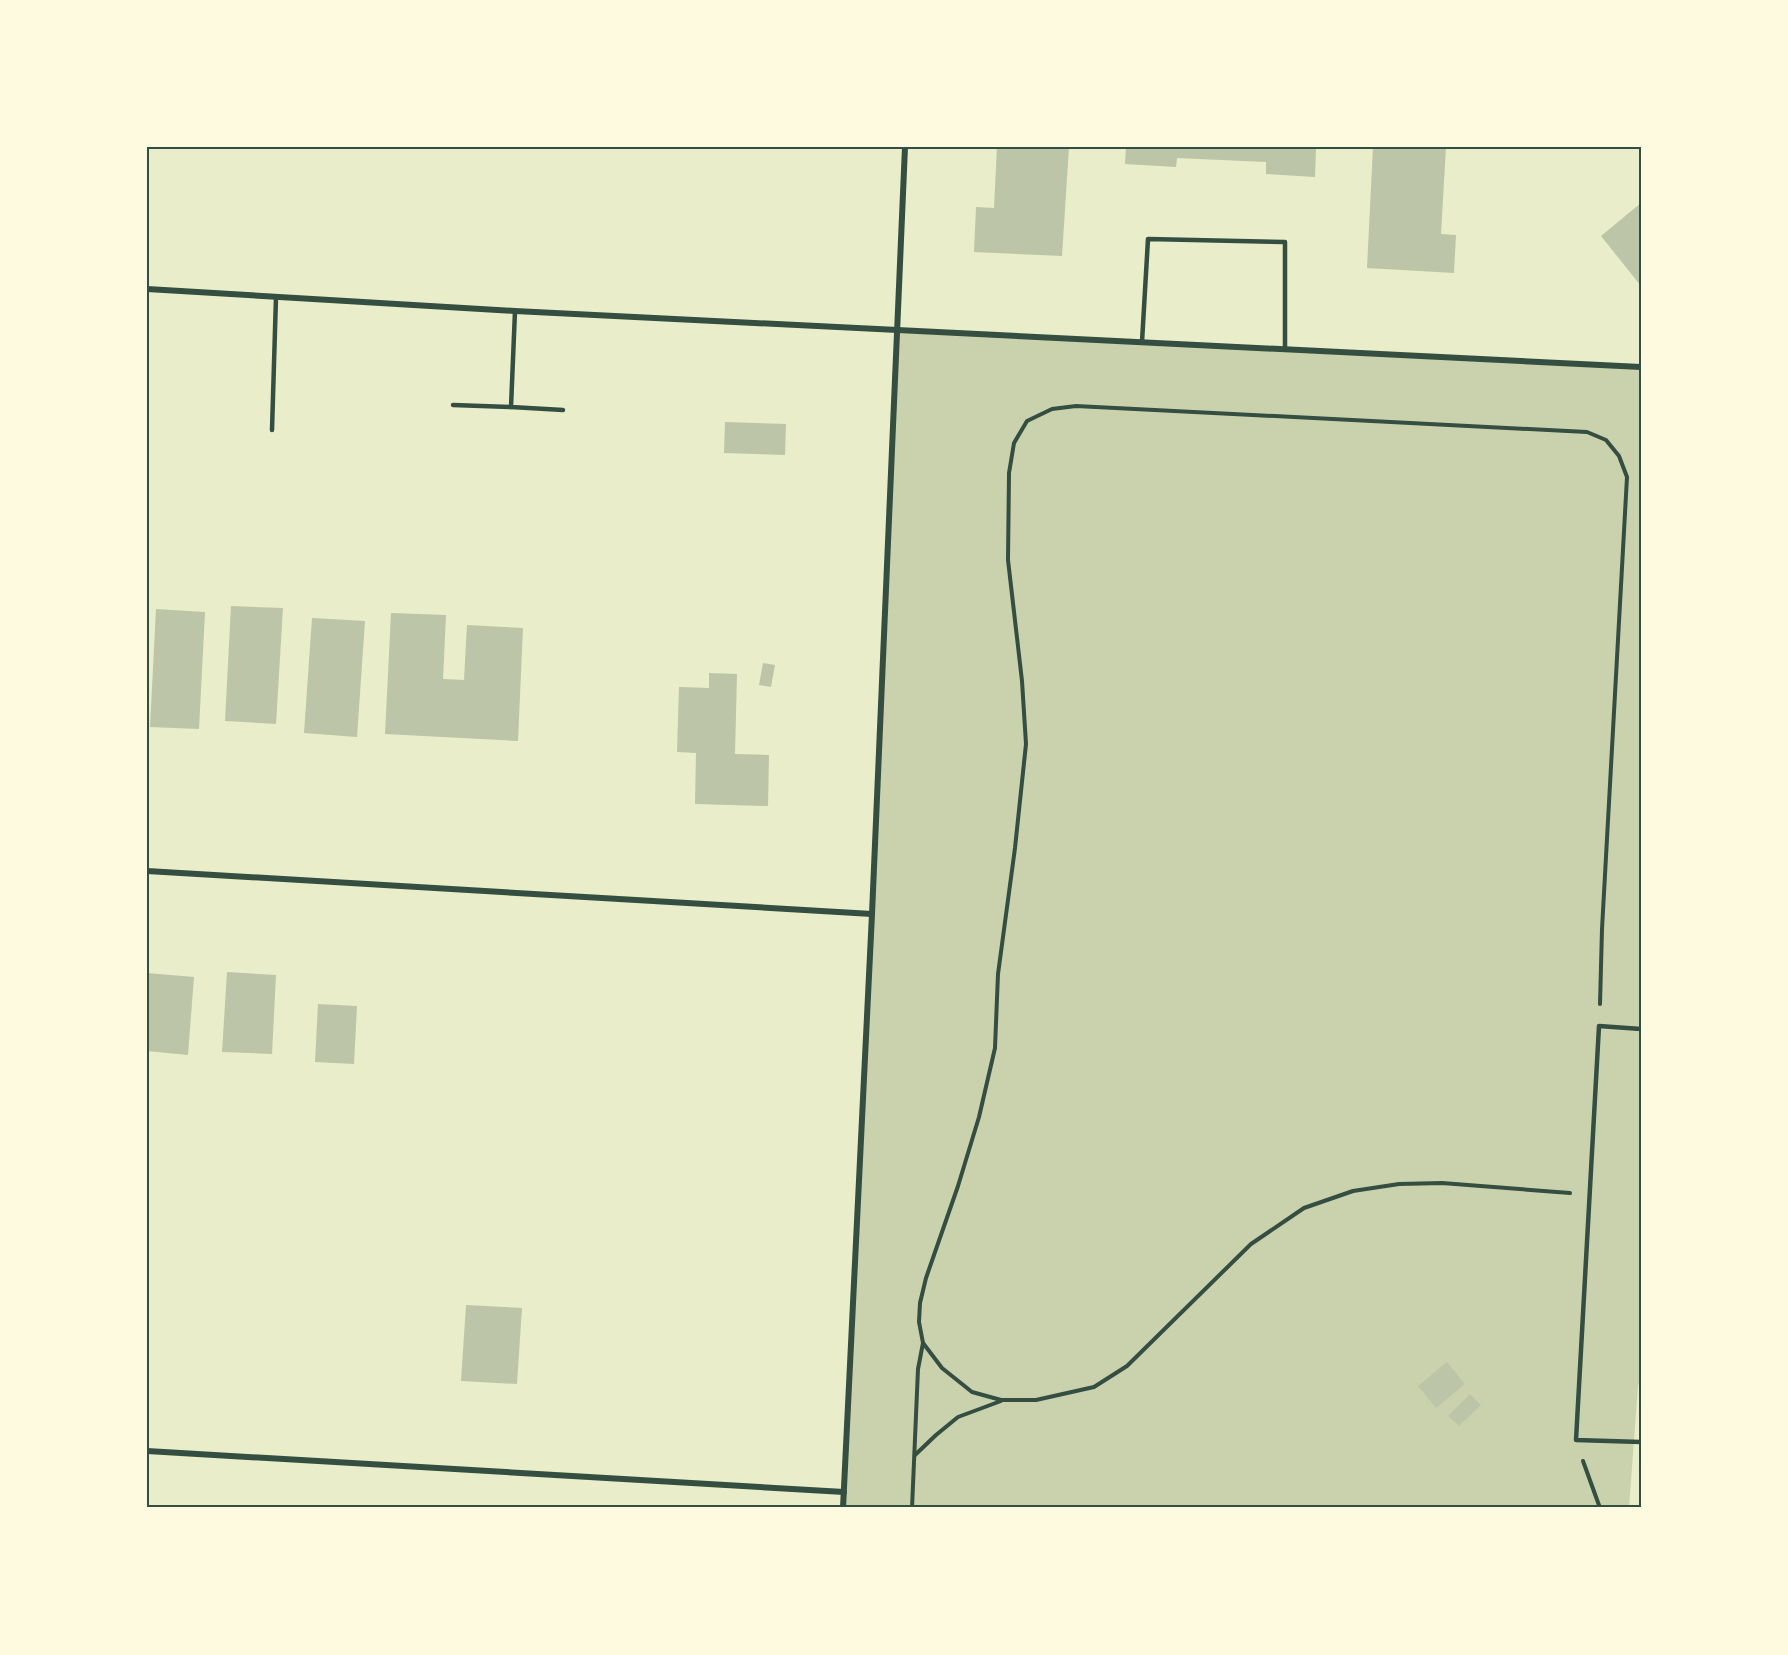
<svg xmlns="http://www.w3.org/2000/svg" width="1788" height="1655" font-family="Raleway,sans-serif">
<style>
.green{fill:#cad2ad}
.building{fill:#bcc5a7}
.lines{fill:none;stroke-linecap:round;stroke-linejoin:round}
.path{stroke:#344e41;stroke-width:4}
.service{stroke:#344e41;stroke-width:4.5}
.minor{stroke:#344e41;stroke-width:6}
.neatline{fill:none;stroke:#344e41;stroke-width:2}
</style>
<rect width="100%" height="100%" fill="#e9edc9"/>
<path class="green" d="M897 330 1641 367V1377L1638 1386 1629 1508H844Z"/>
<g class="building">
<path d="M997 147H1069L1062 256 974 252 976 207 994 208Z"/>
<path d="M1126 147H1316L1315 177 1266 174V162L1177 158 1176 167 1125 164Z"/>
<path d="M1373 147H1446L1441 234 1456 235 1454 273 1367 268Z"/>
<path d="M1641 203V286L1601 236Z"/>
<path d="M725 422 786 424 785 455 724 453Z"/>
<path d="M231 606 283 608 276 724 225 721Z"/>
<path d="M156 609 205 612 199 729 150 727Z"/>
<path d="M391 613 446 615 443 679 464 680 467 625 523 628 518 741 385 734Z"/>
<path d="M312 618 365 621 357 737 304 733Z"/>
<path d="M763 663 775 665 771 687 759 685Z"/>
<path d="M709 673 737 674 735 754 769 755 768 806 695 804 696 753 677 752 679 687 709 688Z"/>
<path d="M227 972 276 975 272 1054 222 1052Z"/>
<path d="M147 973 194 977 188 1055 147 1051Z"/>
<path d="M318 1004 357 1006 354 1064 315 1062Z"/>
<path d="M466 1305 522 1308 517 1384 461 1381Z"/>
<path d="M1447 1362 1465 1384 1436 1408 1418 1386Z"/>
<path d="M1470 1394 1481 1405 1459 1426 1448 1416Z"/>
</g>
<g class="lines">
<g class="path">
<path d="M1570 1193 1442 1183 1399 1184 1353 1191 1304 1208 1251 1244 1127 1366 1094 1387 1036 1400H1001L972 1392 942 1368 923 1343 919 1322 920 1303 926 1278 958 1186 979 1117 995 1048 998 974 1015 848 1026 744 1022 681 1008 560 1009 473 1014 443 1027 421 1052 409 1076 406 1587 432 1606 440 1619 456 1627 477 1602 929 1600 1004"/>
<path d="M915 1455 936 1435 958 1417 1001 1401"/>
<path d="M1583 1461 1600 1508"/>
<path d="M912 1508 918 1369 923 1343"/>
</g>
<g class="service">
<path d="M515 311 511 407 563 410"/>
<path d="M1142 342 1148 239 1285 242V349"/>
<path d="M453 405 511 407"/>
<path d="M272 430 276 297"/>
<path d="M1641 1029 1599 1026 1576 1440 1641 1442"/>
</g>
<g class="minor">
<path d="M147 289 515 311 1641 367"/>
<path d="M147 871 872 914"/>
<path d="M147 1451 844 1492"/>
<path d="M843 1508 872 914 905 147"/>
</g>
</g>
<rect width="1788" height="1655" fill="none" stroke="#fefae0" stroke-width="297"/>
<rect x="148" y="148" width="1492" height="1358" class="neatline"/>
</svg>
